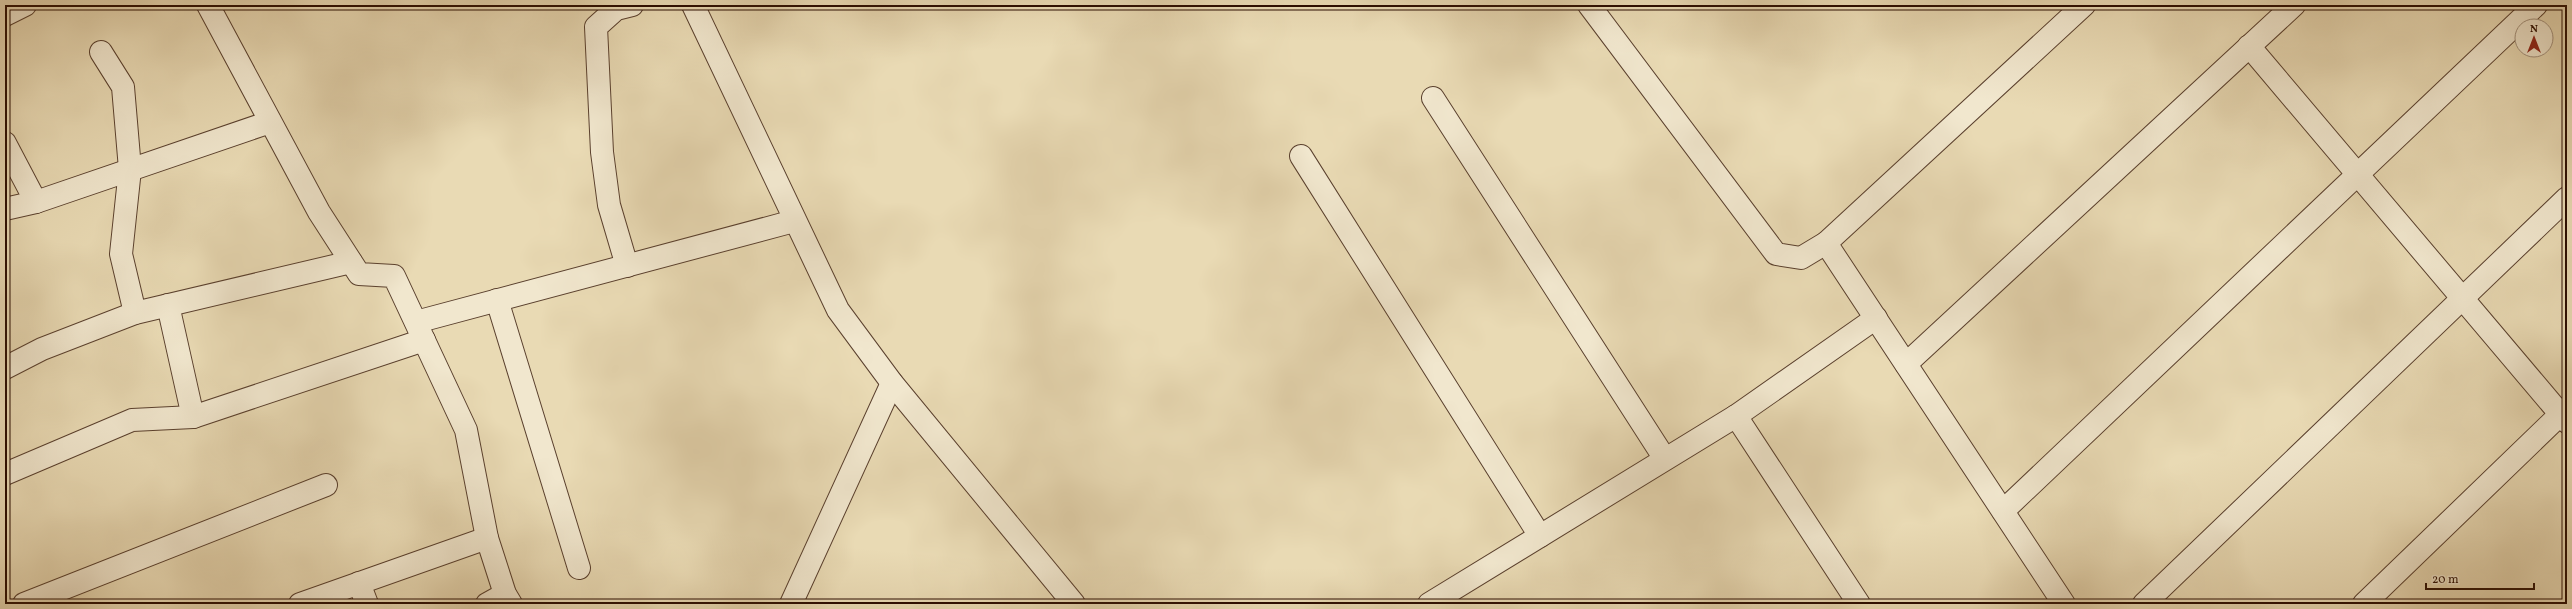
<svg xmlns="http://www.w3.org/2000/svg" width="2572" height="609" font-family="Vollkorn,serif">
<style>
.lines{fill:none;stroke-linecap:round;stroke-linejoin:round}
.street-casing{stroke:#5a402e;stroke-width:24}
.street{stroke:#f1e7ce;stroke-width:22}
</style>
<rect width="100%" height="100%" fill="#e9dab4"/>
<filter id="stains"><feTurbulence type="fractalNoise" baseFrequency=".005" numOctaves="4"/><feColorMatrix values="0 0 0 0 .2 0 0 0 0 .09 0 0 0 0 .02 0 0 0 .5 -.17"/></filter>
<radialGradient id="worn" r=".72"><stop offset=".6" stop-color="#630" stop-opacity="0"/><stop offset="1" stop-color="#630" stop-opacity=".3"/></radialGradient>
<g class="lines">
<g class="street-casing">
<g id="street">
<path d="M208 5 319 212 359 274 394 276 466 430 487 538 505 594 511 604"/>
<path d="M693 5 838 310 892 383 1074 604"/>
<path d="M1589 5 1776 254 1801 258 1826 243"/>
<path d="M5 15 25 5"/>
<path d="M2249 46 2567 422"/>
<path d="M101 52 123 87 130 169 121 254 135 313"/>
<path d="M1433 98 1665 459"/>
<path d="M5 143 36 202"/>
<path d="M1301 156 1540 536"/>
<path d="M5 209 36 202 270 122"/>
<path d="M627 266 609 205 602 152 596 27 616 9 632 5"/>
<path d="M497 300 579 568"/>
<path d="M168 305 193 417"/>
<path d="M416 322 794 221"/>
<path d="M1906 364 2294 5"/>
<path d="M5 368 42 349 135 313 351 262"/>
<path d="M1736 416 1859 604"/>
<path d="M5 474 132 420 193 417 424 340"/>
<path d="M2003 511 2536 5"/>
<path d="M359 583 367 604"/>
<path d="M24 604 326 485"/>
<path d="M300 604 487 538"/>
<path d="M487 604 505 594"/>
<path d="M791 604 892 383"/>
<path d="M1429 604 1736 416 1876 318"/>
<path d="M2064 604 1826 243 2084 5"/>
<path d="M2144 604 2567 198"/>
<path d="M2364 604 2567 408"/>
</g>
</g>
<use href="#street" class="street"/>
</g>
<rect width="2572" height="609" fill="none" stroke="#e9dab4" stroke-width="20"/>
<rect x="6" y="6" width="2560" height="597" fill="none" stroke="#2b0d01" stroke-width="2"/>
<rect x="10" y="10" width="2552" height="589" fill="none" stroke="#2b0d01"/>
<g transform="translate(2534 38)"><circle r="19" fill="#f1e7ce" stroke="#a2907c"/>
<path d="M0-3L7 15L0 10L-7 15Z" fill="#8f2418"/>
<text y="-6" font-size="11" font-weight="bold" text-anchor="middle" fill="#2b0d01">N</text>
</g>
<path d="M2426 583v6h108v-6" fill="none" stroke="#2b0d01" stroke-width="2"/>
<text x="2432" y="583" font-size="12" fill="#2b0d01" stroke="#f1e7ce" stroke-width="3" paint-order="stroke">20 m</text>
<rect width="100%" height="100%" filter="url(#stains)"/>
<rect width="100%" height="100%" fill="url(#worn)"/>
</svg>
